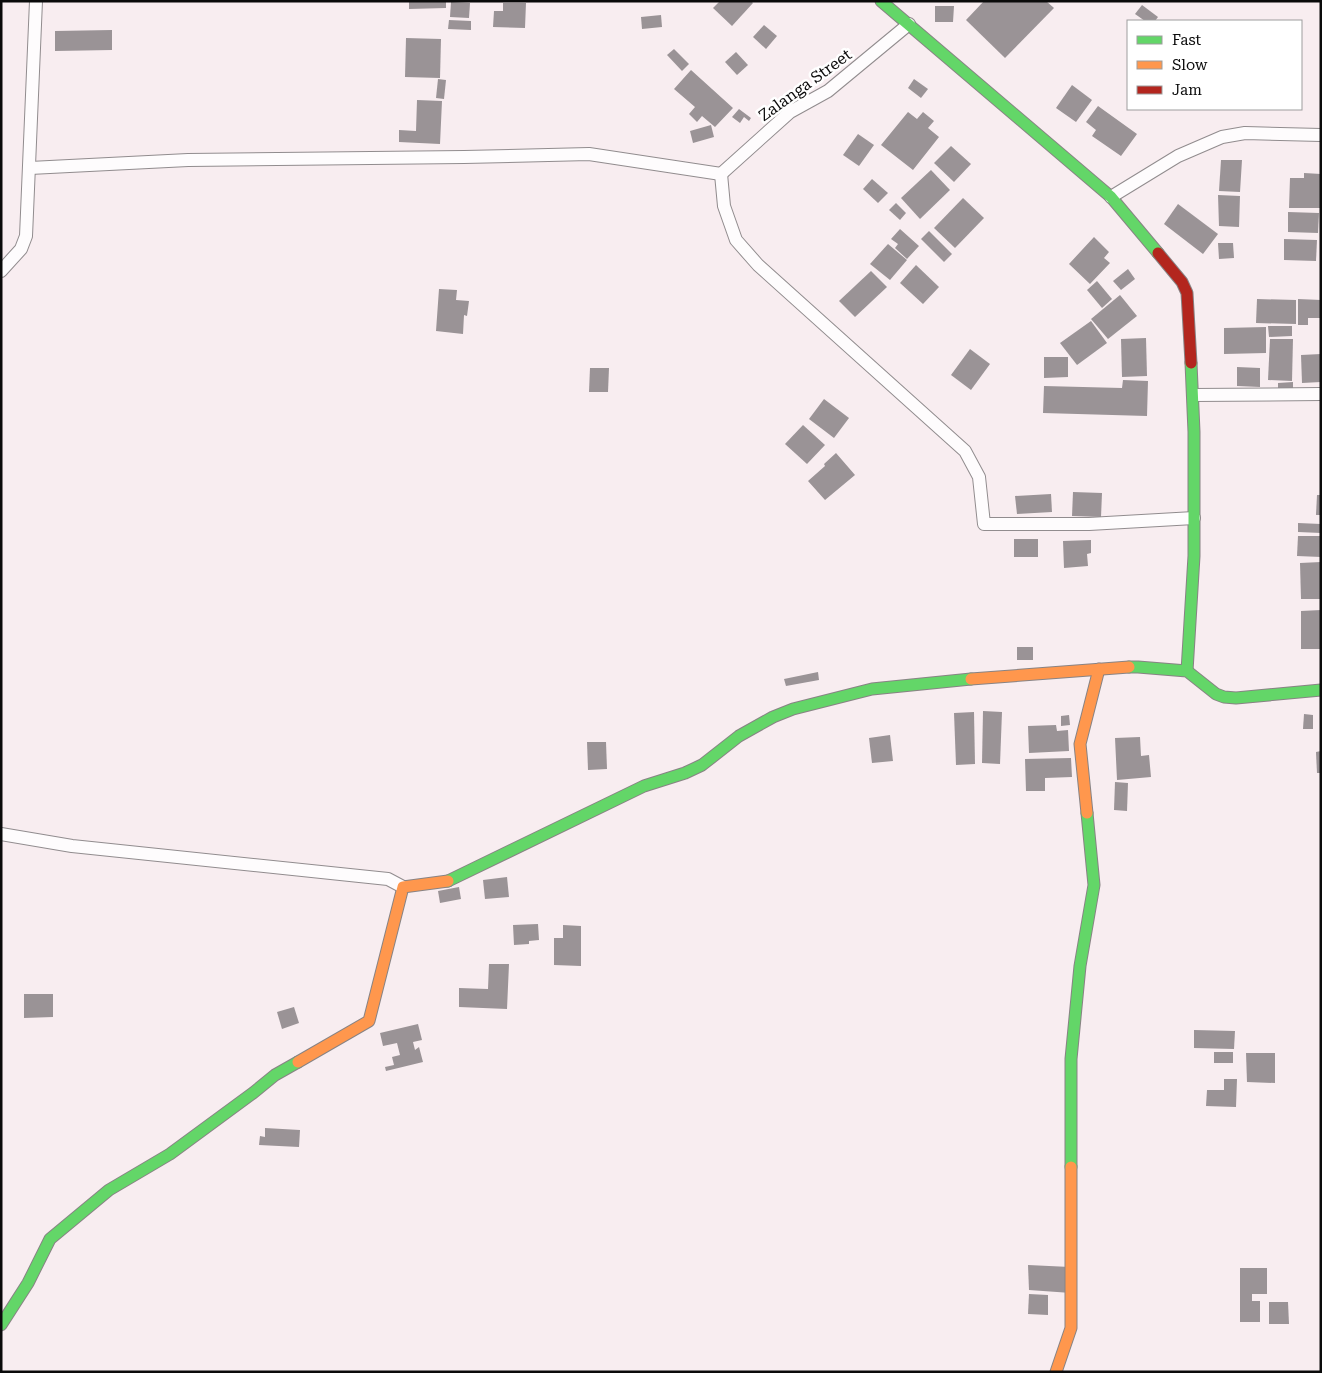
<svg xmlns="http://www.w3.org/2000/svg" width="1322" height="1373" font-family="'Roboto Serif',serif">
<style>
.building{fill:#9a9396}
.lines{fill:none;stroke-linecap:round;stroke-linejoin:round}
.street-casing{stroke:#918c8e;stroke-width:14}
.fast-casing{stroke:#888384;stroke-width:13}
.slow-casing{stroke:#888384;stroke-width:13}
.jam-casing{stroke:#888384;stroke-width:13}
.street{stroke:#fefcfd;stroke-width:12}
.fast{stroke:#63d668;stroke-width:11}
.slow{stroke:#ff974d;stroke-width:11}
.jam{stroke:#b3261e;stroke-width:11}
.labels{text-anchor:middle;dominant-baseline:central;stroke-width:5;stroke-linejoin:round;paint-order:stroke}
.street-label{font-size:16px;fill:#0a0a0a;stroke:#fff}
</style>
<rect width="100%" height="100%" fill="#f8edf0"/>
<g class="building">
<path d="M409 1H446V8L409 9Z"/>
<path d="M720 1H751L753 3 732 26 713 8Z"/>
<path d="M984 1H1046L1054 8 1005 58 966 20Z"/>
<path d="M451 2 470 3 469 18 450 17Z"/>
<path d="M503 3H526L525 28 493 27 494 11H503Z"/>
<path d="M1142 5 1158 17 1155 21H1145L1135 14Z"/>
<path d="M935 6H954L953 22H935Z"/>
<path d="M661 15 662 27 642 29 641 17Z"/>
<path d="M449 20 471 21V30L448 29Z"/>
<path d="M764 25 777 36 766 49 753 37Z"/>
<path d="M112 30V50L55 51V31Z"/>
<path d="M406 38 441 39 440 78 405 77Z"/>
<path d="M674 49 689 64 682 71 667 55Z"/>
<path d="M736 52 748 65 737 75 725 62Z"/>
<path d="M691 70 733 108 715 127 702 116 697 122 689 114 695 107 674 89Z"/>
<path d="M438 79 446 80 444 99 436 98Z"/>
<path d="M914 79 928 89 921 98 908 88Z"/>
<path d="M1072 85 1092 100 1076 122 1056 108Z"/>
<path d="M417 100 442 101 440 144 399 142V130L416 131Z"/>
<path d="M1098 106 1137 134 1121 156 1092 136 1096 130 1086 122Z"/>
<path d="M739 109 751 118 749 121 744 117 740 123 732 117Z"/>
<path d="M908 112 917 119 923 112 934 121 928 128 939 137 913 170 881 145Z"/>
<path d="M711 125 714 137 693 143 690 131Z"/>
<path d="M858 134 874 145 859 166 843 155Z"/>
<path d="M951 146 971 164 954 182 934 163Z"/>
<path d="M1221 160H1242L1240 192 1219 191Z"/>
<path d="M931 170 950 190 920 219 901 198Z"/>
<path d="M1304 173 1321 174 1320 208H1289L1290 178H1304Z"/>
<path d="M872 179 888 193 878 203 863 189Z"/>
<path d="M1218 195 1240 196 1239 227 1219 226Z"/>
<path d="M963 198 984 218 955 248 934 228Z"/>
<path d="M896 203 906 213 900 220 889 210Z"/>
<path d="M1178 204 1218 234 1203 254 1164 224Z"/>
<path d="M1288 212 1319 213 1318 233 1288 232Z"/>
<path d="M900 229 919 246 907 259 895 248 898 244 891 239Z"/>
<path d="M929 231 952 254 944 262 921 239Z"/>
<path d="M1094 237 1109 252 1104 258 1110 263 1090 284 1069 264Z"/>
<path d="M1284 239 1317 240 1316 261 1284 260Z"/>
<path d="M1218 243H1233L1234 258 1219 259Z"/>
<path d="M888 244 907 260 890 280 870 264Z"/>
<path d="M916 265 939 287 923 304 900 283Z"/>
<path d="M1128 269 1135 279 1121 290 1113 281Z"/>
<path d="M871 271 887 287 855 317 839 301Z"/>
<path d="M1097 281 1112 299 1102 308 1087 290Z"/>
<path d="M439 289 457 290 456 300 469 301 467 316 464 315 463 334 436 331Z"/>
<path d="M1120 295 1137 316 1108 339 1091 319Z"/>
<path d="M1257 299 1296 300V324L1256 323Z"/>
<path d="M1298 299 1321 300V318H1308V325H1298Z"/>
<path d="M1091 321 1107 343 1077 365 1060 343Z"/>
<path d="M1268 326H1292V336L1269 337Z"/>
<path d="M1266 327V353L1224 354V328Z"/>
<path d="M1146 338 1147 376 1122 377 1121 339Z"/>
<path d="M1270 339H1293L1292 381 1268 380Z"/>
<path d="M970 349 990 364 971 390 951 375Z"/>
<path d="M1321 354V382L1302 383 1301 355Z"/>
<path d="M1044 357H1068V377L1044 378Z"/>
<path d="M1237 367 1260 368V387L1237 386Z"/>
<path d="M590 368H609L608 392H589Z"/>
<path d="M1123 380 1148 381 1147 416 1043 413 1044 386 1122 388Z"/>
<path d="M1293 382V390H1278V383Z"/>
<path d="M824 399 849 418 834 438 809 419Z"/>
<path d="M803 425 825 445 807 464 785 444Z"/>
<path d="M836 453 855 475 825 500 808 481 825 466 824 464Z"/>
<path d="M1073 492 1102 493 1101 517 1072 516Z"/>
<path d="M1051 494 1052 512 1017 514 1015 496Z"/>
<path d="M1317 495H1321V515H1316Z"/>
<path d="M1298 523 1321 524V533L1298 532Z"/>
<path d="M1298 536H1321V557L1297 556Z"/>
<rect x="1014" y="539" width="24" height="18"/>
<path d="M1091 540V553L1087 554 1088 566 1064 568 1063 541Z"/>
<path d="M1321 562V599H1301L1300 563Z"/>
<path d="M1321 610V649H1301V611Z"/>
<rect x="1017" y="647" width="16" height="13"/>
<path d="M818 672 819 680 786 686 784 679Z"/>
<path d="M983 711 1002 712 1000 764 982 763Z"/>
<path d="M974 712 975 764 956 765 954 713Z"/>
<path d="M1304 714 1313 715V729H1303Z"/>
<path d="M1069 715 1070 725 1061 726V716Z"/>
<path d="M1056 725 1057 731 1068 730 1069 751 1029 753 1028 726Z"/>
<path d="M890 735 893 761 872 763 869 738Z"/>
<path d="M1140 737 1141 756 1149 755 1151 777 1117 780 1115 738Z"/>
<path d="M587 742H606L607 769 588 770Z"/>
<path d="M1321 751V773H1317L1316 752Z"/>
<path d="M1071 758 1072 777 1045 778V791H1026L1025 759Z"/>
<path d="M1115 782 1128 783 1127 811 1114 810Z"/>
<path d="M507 877 509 897 485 899 483 880Z"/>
<path d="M459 887 461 899 440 903 438 891Z"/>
<path d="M538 924 539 940 529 941V944L514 945 513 925Z"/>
<path d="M563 925 581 926V966L554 965V938H563Z"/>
<path d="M489 964H509L507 1009 459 1007V988L488 989Z"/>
<path d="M24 994H53V1017L24 1018Z"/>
<path d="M294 1007 299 1023 282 1029 277 1012Z"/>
<path d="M418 1024 422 1040 413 1042 415 1050 419 1047 423 1062 386 1071 385 1067 394 1065 392 1057 400 1055 397 1043 383 1046 380 1033Z"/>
<path d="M1194 1030 1235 1031 1234 1049 1194 1048Z"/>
<rect x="1214" y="1052" width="19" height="11"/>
<path d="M1246 1053H1275V1083L1247 1082Z"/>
<path d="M1224 1079H1237L1236 1107 1206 1106 1207 1090H1224Z"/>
<path d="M265 1128 300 1130 299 1147 259 1145 260 1136 265 1137Z"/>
<path d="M1028 1265 1070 1267 1071 1293 1029 1290Z"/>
<path d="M1240 1268H1267V1294H1252V1301H1260V1322H1240Z"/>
<path d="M1029 1294 1048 1295V1315L1028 1314Z"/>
<path d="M1269 1302H1288L1289 1324H1269Z"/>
</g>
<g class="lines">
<g class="street-casing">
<g id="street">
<path d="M30 168 188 160 464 157 589 154 721 174"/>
<path d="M721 174 724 206 736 240 758 265 965 451 979 477 984 524H1089L1194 518"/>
<path d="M721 174 790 112 828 91 909 24"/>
<path d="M1111 197 1178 156 1222 137 1245 133 1321 135"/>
<path d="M1 271 21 249 26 236 36 1"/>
<path d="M1193 395 1321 394"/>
<path d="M1 834 72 846 388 879 403 887"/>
</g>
</g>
<g class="fast-casing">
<g id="fast">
<path d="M881 1 1111 197 1158 253"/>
<path d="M1129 667H1138L1187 671 1216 694 1224 697 1236 698 1321 690"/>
<path d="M1187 671 1194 556V432L1191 363"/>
<path d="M448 881 644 786 685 773 702 765 739 736 773 717 793 709 872 689 971 679"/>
<path d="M1071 1167V1059L1080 966 1094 885 1087 813"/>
<path d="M1 1325 28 1283 50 1239 109 1190 170 1154 253 1093 275 1075 298 1062"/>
</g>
</g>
<g class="slow-casing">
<g id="slow">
<path d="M971 679 1129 667"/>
<path d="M1087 813 1080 744 1099 669"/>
<path d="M298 1062 369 1021 403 887 448 881"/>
<path d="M1056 1372 1071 1328V1167"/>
</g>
</g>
<g class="jam-casing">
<path id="jam" d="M1158 253 1182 282 1187 293 1191 363"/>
</g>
<use href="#street" class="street"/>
<use href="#fast" class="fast"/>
<use href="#slow" class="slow"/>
<use href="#jam" class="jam"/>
</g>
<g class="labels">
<g class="street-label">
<text transform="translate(805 85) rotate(-36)">Zalanga Street</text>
</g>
</g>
<rect width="1322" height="1373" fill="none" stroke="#0a0a0a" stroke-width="5"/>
<rect x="1127" y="20" width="175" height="90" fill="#ffffff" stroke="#9d9d9d"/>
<rect x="1137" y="36" width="25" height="8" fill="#63d668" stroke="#9d9d9d"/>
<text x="1172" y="45" font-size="15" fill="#0a0a0a">Fast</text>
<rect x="1137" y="61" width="25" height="8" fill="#ff974d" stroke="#9d9d9d"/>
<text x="1172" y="70" font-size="15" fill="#0a0a0a">Slow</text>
<rect x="1137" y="86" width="25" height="8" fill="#b3261e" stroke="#9d9d9d"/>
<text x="1172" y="95" font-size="15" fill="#0a0a0a">Jam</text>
</svg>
